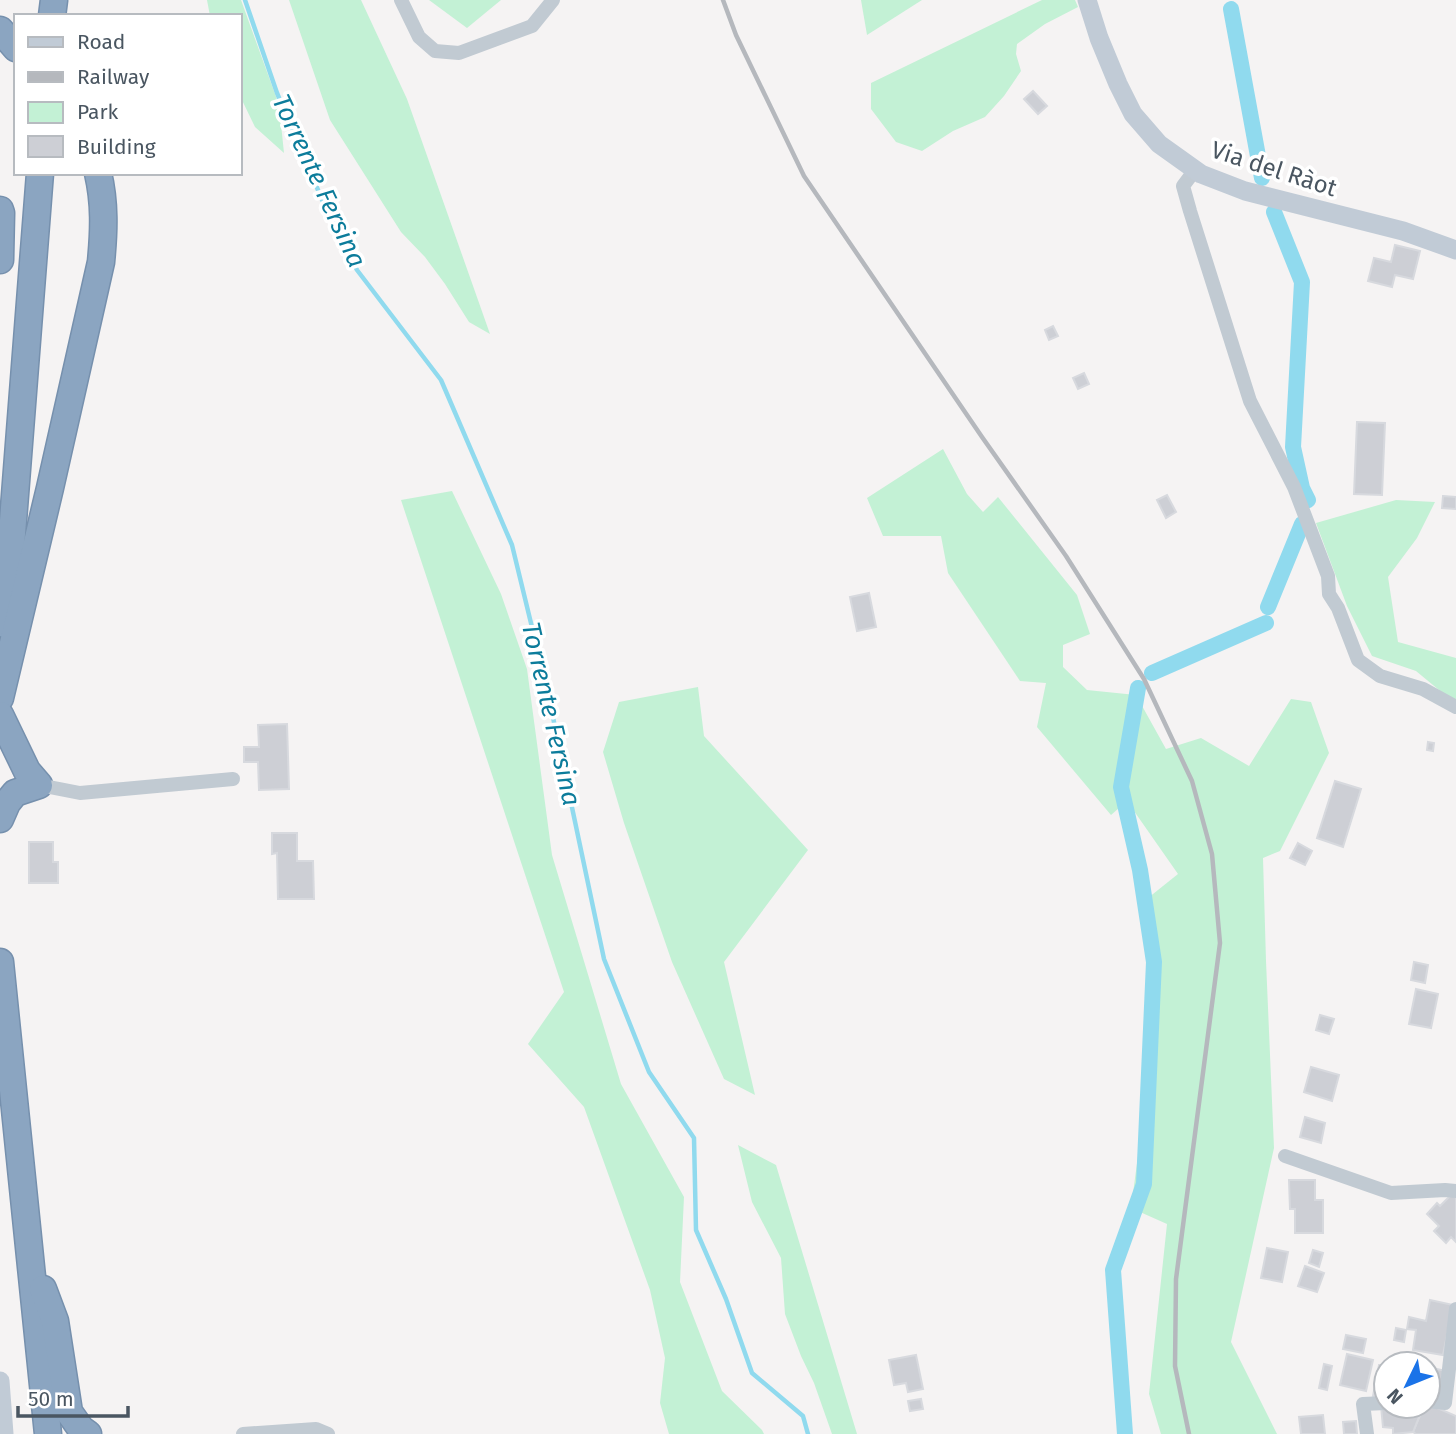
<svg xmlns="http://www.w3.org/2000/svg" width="1456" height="1434" font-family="'Fira Sans',sans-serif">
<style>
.green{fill:#c3f1d5}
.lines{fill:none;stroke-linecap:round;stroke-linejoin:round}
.stream{stroke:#90daee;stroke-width:4.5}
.canal{stroke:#90daee;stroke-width:16}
.building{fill:#cdcfd5;stroke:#d7d9de;stroke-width:2}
.highway-casing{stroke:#7690ad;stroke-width:29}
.street{stroke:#c1cad2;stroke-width:14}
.secondary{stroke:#c1cbd6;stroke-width:19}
.highway{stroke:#8ba5c1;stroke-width:26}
.rail{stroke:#b5b8bd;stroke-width:4.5}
.labels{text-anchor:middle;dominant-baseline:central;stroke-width:7;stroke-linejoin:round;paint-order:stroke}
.street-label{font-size:24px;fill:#4a5661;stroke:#fff}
.water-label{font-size:26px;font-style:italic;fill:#0c7c9b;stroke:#fff}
</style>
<rect width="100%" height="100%" fill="#f5f3f3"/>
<g class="green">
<path d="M207 0H241L279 105 284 153 255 127 240 96V16H210Z"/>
<path d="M289 0H361L407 99 490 334 469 322 445 284 425 257 401 232 330 120Z"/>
<path d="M429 0H501L467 28Z"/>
<path d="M861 0H922L867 35Z"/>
<path d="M1042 0H1075L1078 7 1045 24 1017 44 1016 54 1021 71 1004 96 985 117 953 131 922 151 896 142 871 109V83Z"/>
<path d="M943 449 967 494 983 512 998 497 1077 595 1090 634 1063 645V667L1087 690 1136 695 1166 749 1201 738 1249 766 1291 699 1311 702 1329 753 1280 851 1263 858 1266 961 1274 1148 1231 1342 1277 1434H1161L1149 1394 1167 1224 1131 1208 1149 1074 1159 972 1148 898 1178 874 1127 801 1111 815 1037 727 1046 683 1020 681 948 573 941 536H883L867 498Z"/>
<path d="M452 491 501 594 527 669 552 855 621 1084 684 1197 680 1282 722 1391 762 1430 764 1434H669L660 1403 665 1358 650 1290 584 1107 528 1044 564 992 401 500Z"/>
<path d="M1396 500 1435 502 1417 538 1388 577 1398 642 1456 658V704L1416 671 1372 656 1347 606 1316 523Z"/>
<path d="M698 687 704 736 808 850 724 962 755 1095 724 1079 672 962 624 823 603 752 619 702Z"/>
<path d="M738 1145 776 1165 857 1434H832L814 1383 801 1356 785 1314 781 1258 752 1202Z"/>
</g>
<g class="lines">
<path class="stream" d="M245 0 277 93 326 209 357 270 441 380 512 545 547 689 604 959 649 1072 694 1138 696 1230 726 1299 752 1373 803 1416 808 1434"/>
<g class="canal">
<path d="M1231 9 1262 178"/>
<path d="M1274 212 1302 282 1293 447 1302 488 1308 500"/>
<path d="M1268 607 1302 524"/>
<path d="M1152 673 1266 623"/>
<path d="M1125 1434 1113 1270 1144 1184 1154 962 1140 870 1121 787 1138 688"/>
</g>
</g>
<g class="building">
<path d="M1033 91 1047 106 1038 114 1024 99Z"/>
<path d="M1395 245 1420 251 1413 279 1395 275 1392 287 1368 281 1374 258 1391 262Z"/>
<path d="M1053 326 1058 336 1049 340 1045 330Z"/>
<path d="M1084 373 1089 384 1078 389 1073 378Z"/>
<path d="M1357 422 1385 423 1382 495 1354 494Z"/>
<path d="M1167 495 1176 512 1166 518 1157 500Z"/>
<path d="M1443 496 1456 497V509L1442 508Z"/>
<path d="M869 593 876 627 857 631 850 597Z"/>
<path d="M287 724 289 789 259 790 258 762H244V747H259L258 725Z"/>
<path d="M1428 742 1434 743 1433 751 1427 750Z"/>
<path d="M1335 781 1361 789 1343 847 1317 838Z"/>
<path d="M272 833H297V861H313L314 899H278L277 853 272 854Z"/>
<path d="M29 842H53V862H58V883H29Z"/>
<path d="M1298 843 1312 851 1305 865 1290 858Z"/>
<path d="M1414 962 1428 965 1425 983 1411 980Z"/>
<path d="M1416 989 1438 994 1431 1028 1409 1024Z"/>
<path d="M1320 1015 1334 1019 1329 1034 1316 1030Z"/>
<path d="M1311 1067 1339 1075 1332 1101 1304 1092Z"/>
<path d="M1305 1117 1325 1123 1321 1143 1300 1137Z"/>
<path d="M1289 1180H1315V1200H1323V1233H1295V1209H1290Z"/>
<path d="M1452 1194 1456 1198V1242L1451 1237 1446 1243 1434 1231 1439 1226 1427 1214 1437 1203 1440 1206Z"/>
<path d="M1267 1248 1288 1252 1282 1282 1261 1278Z"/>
<path d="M1313 1250 1323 1253 1319 1267 1309 1263Z"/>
<path d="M1305 1266 1324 1273 1317 1292 1298 1286Z"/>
<path d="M1430 1300 1453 1305 1443 1355 1413 1350 1416 1330 1407 1329 1409 1317 1426 1321Z"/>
<path d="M1396 1328 1406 1330 1404 1342 1394 1340Z"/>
<path d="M1346 1335 1366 1339 1363 1353 1343 1349Z"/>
<path d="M1347 1354 1373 1360 1366 1391 1340 1385Z"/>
<path d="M916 1355 923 1389 908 1392 906 1383 894 1385 889 1360Z"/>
<path d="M1324 1364 1332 1366 1327 1390 1319 1388Z"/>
<path d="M1379 1365 1386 1366V1398L1373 1396Z"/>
<path d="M1428 1367 1446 1371 1440 1400 1428 1397Z"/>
<path d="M921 1399 923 1409 910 1411 908 1401Z"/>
<path d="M1428 1404 1456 1416V1434H1416L1413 1432 1424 1406Z"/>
<path d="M1381 1406H1405L1421 1412 1413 1432 1393 1434V1428L1383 1427Z"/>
<path d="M1323 1415 1325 1434H1301L1299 1417Z"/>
<path d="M1356 1421 1357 1434H1344L1343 1422Z"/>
</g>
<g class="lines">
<g class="highway-casing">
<g id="highway">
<path d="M52 16 54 0"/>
<path d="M0 30 16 48"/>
<path d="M0 210 1 213 0 260"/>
<path d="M5 624 40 173"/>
<path d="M0 698 50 488 101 262C104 231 105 203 98 173"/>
<path d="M0 715 27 771 39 785 15 793 7 803 0 819"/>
<path d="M0 962 48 1434"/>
<path d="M43 1289 55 1321 69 1412 81 1429 88 1434"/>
</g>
</g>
<g class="street">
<path d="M401 0 419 37 435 51 459 53 532 26 553 0"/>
<path d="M1195 170 1183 186 1190 211 1250 401 1294 487 1328 576 1329 594 1338 608 1358 660 1380 676 1423 689 1456 707"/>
<path d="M39 785 80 793 233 779"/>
<path d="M1285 1156 1391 1193 1445 1190 1456 1191"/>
<path d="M1428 1401 1445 1403 1456 1309"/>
<path d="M243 1434 316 1429 328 1434"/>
<path d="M1367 1434 1363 1404 1386 1403"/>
</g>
<g class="secondary">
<path d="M1087 0 1099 38 1118 84 1133 114 1159 144 1201 174 1245 191 1403 231 1456 250"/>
<path d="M0 1381 4 1434"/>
</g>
<use href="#highway" class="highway"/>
<path class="rail" d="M723 0 736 35 804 176 982 437 1066 556 1144 679 1192 781 1212 854 1220 943 1176 1279 1175 1366 1189 1434"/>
</g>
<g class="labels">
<g class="street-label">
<text transform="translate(1274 169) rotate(18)">Via del Ràot</text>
</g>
<g class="water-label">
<text transform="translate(319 181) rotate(65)">Torrente Fersina</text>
<text transform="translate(551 714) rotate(77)">Torrente Fersina</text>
</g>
</g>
<rect x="14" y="14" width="228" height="161" fill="#ffffff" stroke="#b7bbc0" stroke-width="2"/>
<rect x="28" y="37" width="35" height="10" fill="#c1cbd6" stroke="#b7bbc0" stroke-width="2"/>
<text x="77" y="49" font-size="21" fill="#4a5661">Road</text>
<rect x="28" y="72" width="35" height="10" fill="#b5b8bd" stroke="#b7bbc0" stroke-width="2"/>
<text x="77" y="84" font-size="21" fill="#4a5661">Railway</text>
<rect x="28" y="102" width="35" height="21" fill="#c3f1d5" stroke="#b7bbc0" stroke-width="2"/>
<text x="77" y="119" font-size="21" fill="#4a5661">Park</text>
<rect x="28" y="136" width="35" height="21" fill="#cdcfd5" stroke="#b7bbc0" stroke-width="2"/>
<text x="77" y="154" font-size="21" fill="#4a5661">Building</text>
<g transform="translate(1407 1385) rotate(227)"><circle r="33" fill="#ffffff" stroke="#b7bbc0" stroke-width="2"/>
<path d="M0-5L12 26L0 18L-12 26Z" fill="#1a73e8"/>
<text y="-10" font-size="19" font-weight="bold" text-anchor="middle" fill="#4a5661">N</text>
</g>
<path d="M18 1406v10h110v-10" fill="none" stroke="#4a5661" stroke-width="3.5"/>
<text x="28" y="1406" font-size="21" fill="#4a5661" stroke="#ffffff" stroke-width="5" paint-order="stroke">50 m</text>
</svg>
